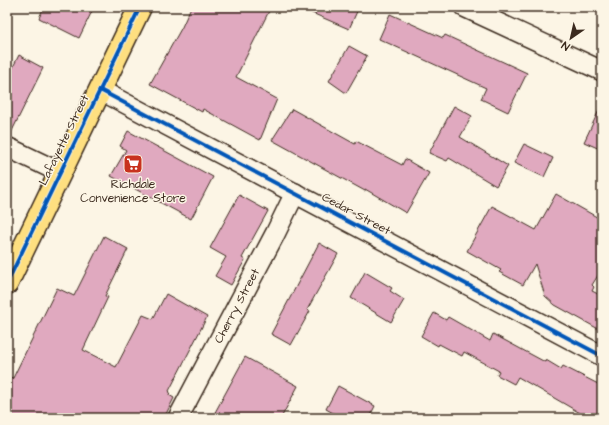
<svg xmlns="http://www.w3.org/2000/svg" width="609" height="425" font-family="'Architects Daughter',sans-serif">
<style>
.building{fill:#e0a9bf;stroke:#3b2a1e}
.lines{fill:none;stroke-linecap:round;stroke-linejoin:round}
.minor-casing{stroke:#3b2a1e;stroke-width:22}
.trunk-casing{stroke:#3b2a1e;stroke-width:25}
.minor{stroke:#fcf5e5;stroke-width:19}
.trunk{stroke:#fedf80;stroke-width:22}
.cycleway-casing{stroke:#fcf5e5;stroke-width:6}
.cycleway{stroke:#0057b8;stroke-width:4}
.labels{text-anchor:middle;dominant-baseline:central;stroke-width:3;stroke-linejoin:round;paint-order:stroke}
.street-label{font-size:12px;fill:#3b2a1e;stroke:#fcf5e5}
.poi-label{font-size:12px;fill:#3b2a1e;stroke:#fcf5e5}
</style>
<rect width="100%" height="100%" fill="#fcf5e5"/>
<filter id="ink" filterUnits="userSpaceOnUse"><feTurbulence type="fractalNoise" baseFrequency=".025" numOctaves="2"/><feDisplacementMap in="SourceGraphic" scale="8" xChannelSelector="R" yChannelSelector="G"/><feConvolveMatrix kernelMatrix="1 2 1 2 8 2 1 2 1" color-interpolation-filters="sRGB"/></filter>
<g filter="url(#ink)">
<g class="building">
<path d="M44 7H94L79 38 39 18Z"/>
<path d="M191 7H271L236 77 277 99 260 140 203 109 202 112 150 84 182 27Z"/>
<path d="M298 7H359L349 29Z"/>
<path d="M390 14 443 38 445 35 527 73 508 112 481 99 486 88 379 39Z"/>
<path d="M349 46 367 56 346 93 329 81Z"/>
<path d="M19 55 43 68 9 137 7 136V79Z"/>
<path d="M602 104V150L584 142Z"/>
<path d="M454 106 472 116 460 137 508 166 496 186 449 158 447 161 429 153Z"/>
<path d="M292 109 355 144 356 141 402 165 405 159 429 173 406 213 365 189V191L272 140Z"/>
<path d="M128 131 213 177 191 219 111 176 126 150 120 146Z"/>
<path d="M524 144 553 158 544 177 514 163Z"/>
<path d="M556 194 602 220V269L592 285 594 287 592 291 602 296V331L555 305 545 296 535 264 523 285 499 272 501 270 467 251 492 206 536 230Z"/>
<path d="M239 195 268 211 242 258 245 260 231 285 215 276 226 257 210 248Z"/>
<path d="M104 236 128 249 105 296 108 297 83 350 116 367 143 315 153 319 166 294 207 317 169 391 170 392 169 395 174 398 164 418H7V376L13 378 57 288 74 296Z"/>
<path d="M319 243 338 254 307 310 310 311 291 345 271 334Z"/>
<path d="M365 272 392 288 390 291 404 300 391 322 351 298Z"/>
<path d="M434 313 446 320 448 317 490 341 493 334 545 362 546 360 561 369 563 366 602 386V418H577L580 413 518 377 514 384 497 375 499 371 464 352 462 356 439 344 438 346 421 336Z"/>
<path d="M245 357 298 386 281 418H212Z"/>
<path d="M338 386 375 406 369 418H342L326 409Z"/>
</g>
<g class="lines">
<g class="minor-casing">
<g id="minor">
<path d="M464 7 602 71"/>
<path d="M100 90 602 356"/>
<path d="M7 147 59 172"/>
<path d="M178 418 275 234 295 193"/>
</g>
</g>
<g class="trunk-casing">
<path id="trunk" d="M7 283 140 7"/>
</g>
<use href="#minor" class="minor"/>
<use href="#trunk" class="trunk"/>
<g class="cycleway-casing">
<g id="cycleway">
<path d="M100 90 602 356"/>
<path d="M7 283 140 7"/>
</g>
</g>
<use href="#cycleway" class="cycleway"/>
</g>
</g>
<defs>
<g id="supermarket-square" transform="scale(1)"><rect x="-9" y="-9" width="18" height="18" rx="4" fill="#c8321e" stroke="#fcf5e5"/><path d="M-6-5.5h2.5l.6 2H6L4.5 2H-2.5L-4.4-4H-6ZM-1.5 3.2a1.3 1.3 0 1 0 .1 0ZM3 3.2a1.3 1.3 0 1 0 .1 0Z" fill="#fff"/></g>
</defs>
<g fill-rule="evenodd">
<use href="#supermarket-square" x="133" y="164"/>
</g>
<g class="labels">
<g class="street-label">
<text transform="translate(64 140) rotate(-64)">Lafayette Street</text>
<text transform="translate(356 214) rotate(28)">Cedar Street</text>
<text transform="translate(237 306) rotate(-62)">Cherry Street</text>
</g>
<g class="poi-label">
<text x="133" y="184">Richdale<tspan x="133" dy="14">Convenience Store</tspan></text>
</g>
</g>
<rect width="609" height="425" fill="none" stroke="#fcf5e5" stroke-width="24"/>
<rect x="12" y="12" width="585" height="401" fill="none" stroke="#3b2a1e" stroke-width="1.5" filter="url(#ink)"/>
<g transform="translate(571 38) rotate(214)" stroke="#fcf5e5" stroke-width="3" paint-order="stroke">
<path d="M0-3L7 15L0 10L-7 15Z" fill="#3b2a1e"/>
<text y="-6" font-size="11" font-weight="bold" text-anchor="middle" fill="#3b2a1e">N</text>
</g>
</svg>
